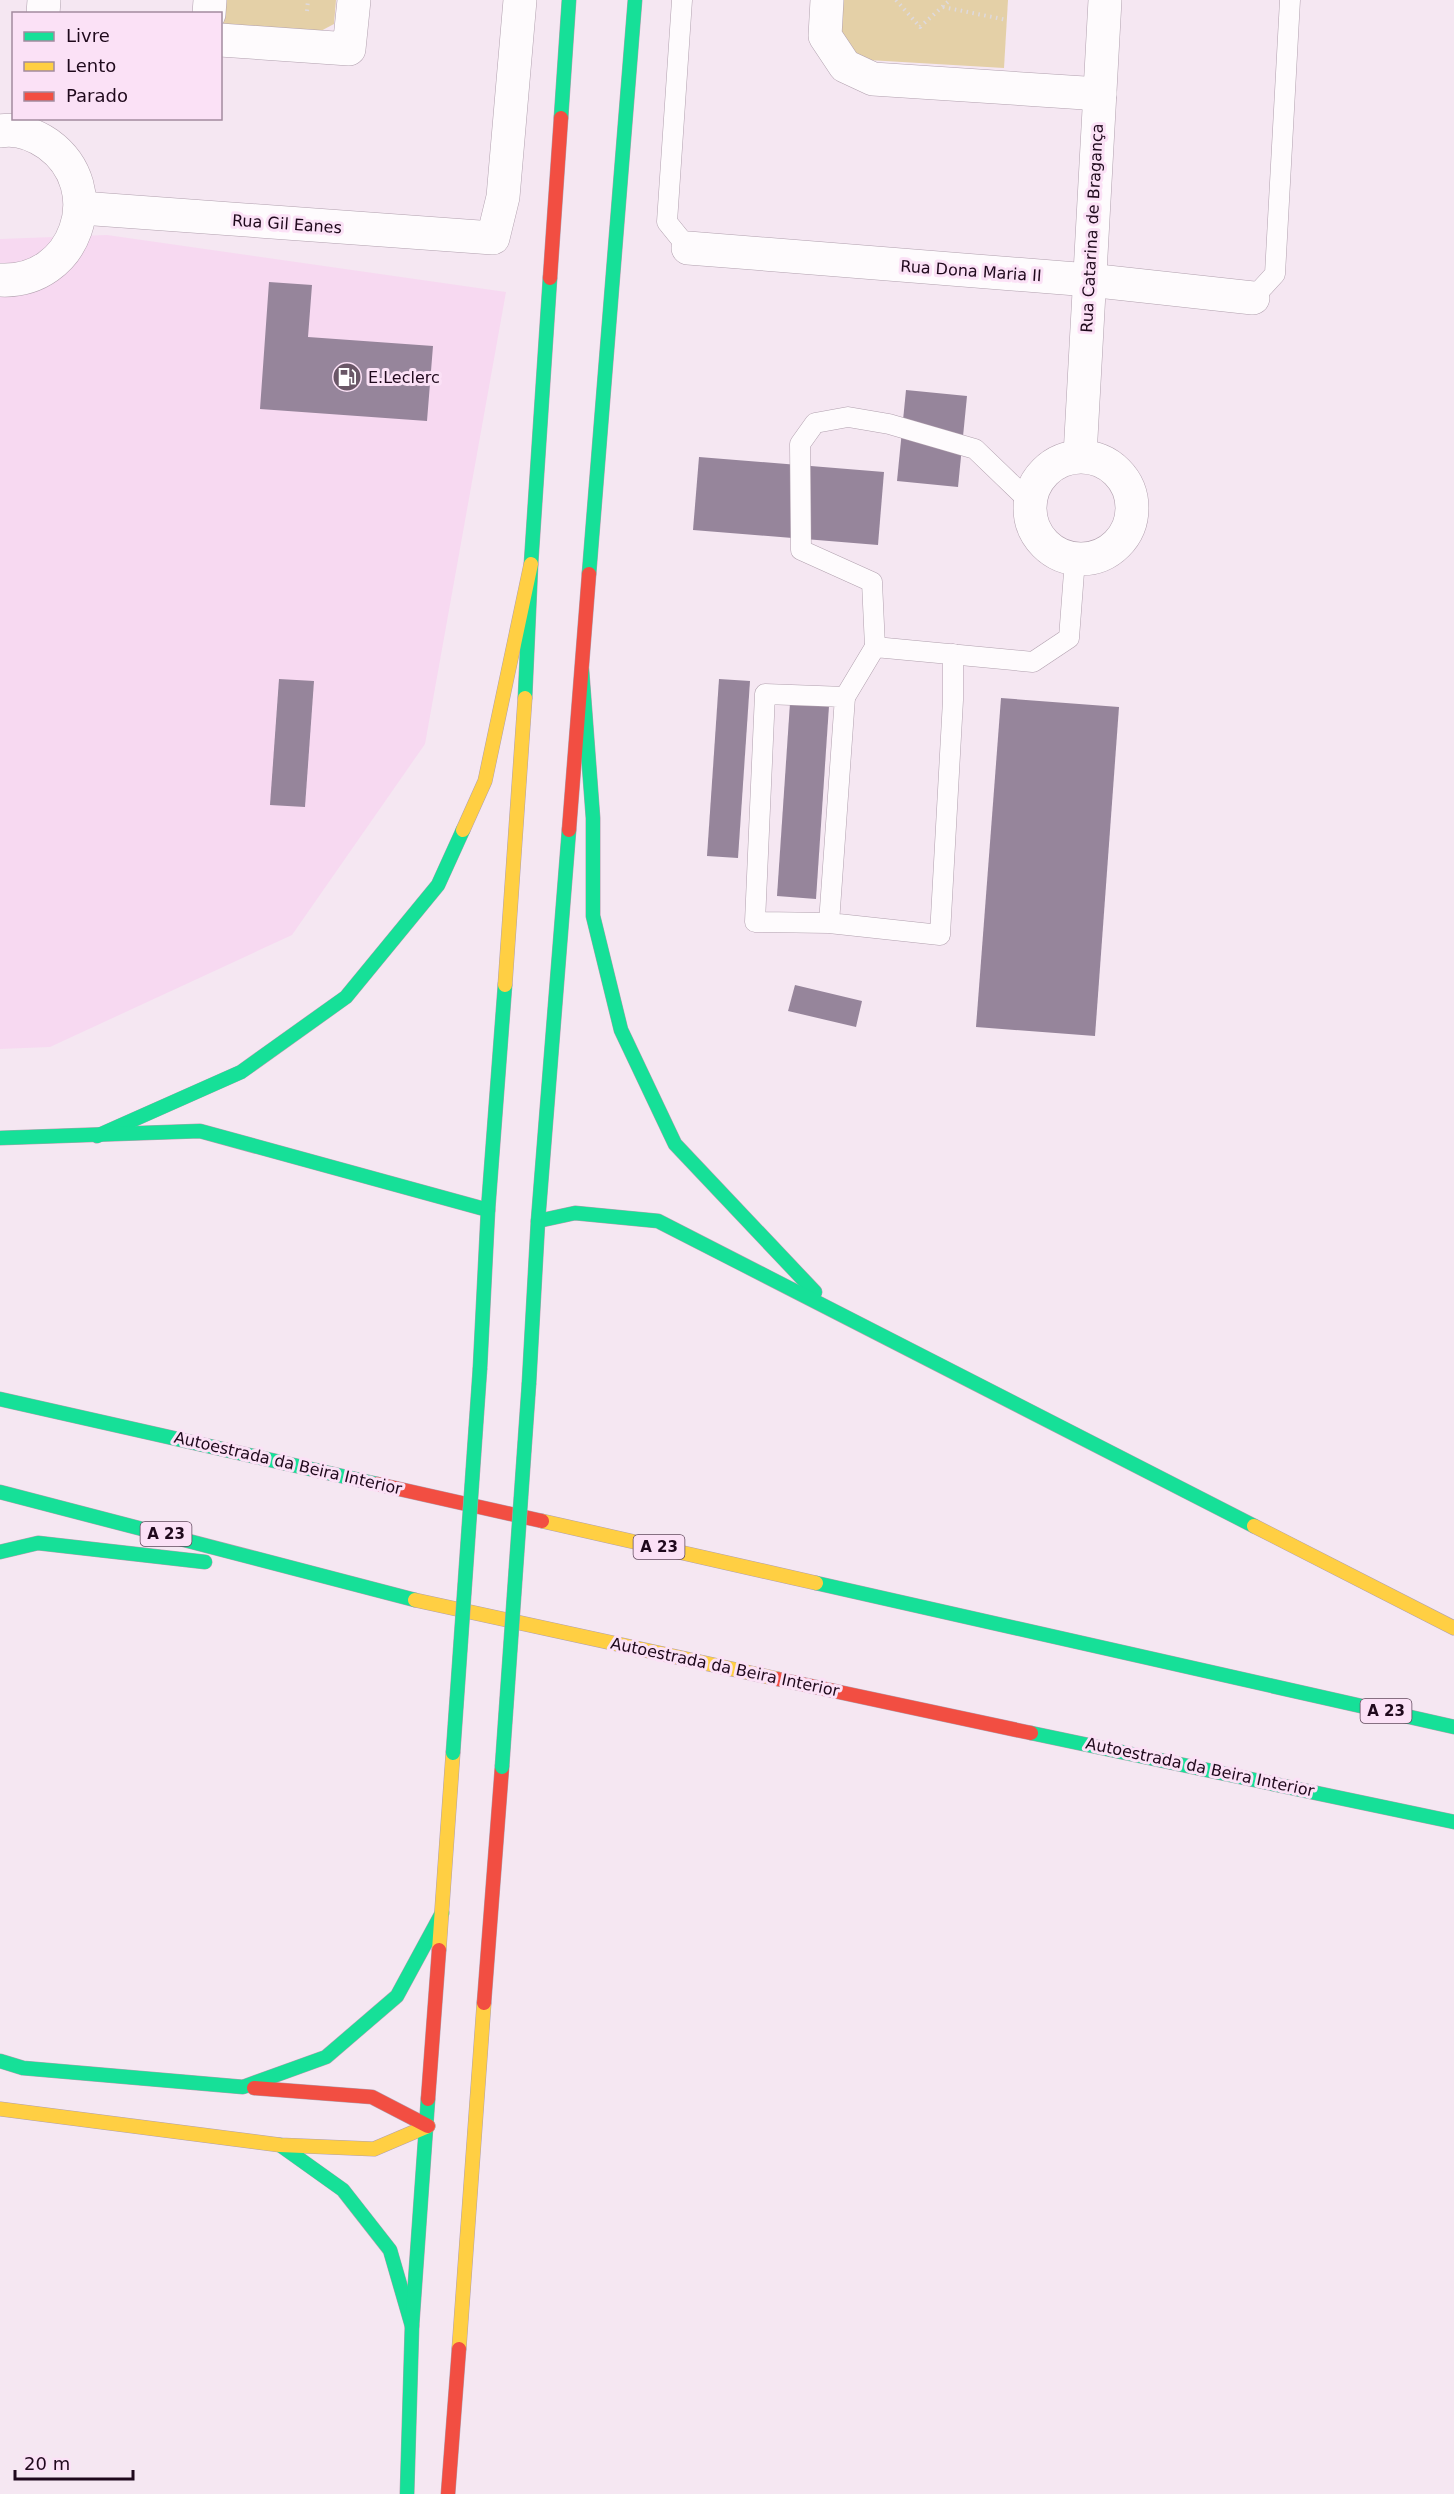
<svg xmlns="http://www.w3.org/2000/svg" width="1454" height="2494" font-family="'DejaVu Sans',sans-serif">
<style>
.built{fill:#f7d9f1}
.green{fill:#e4d0a7}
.building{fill:#96859b}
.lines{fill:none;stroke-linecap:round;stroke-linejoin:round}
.lane-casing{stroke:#b1a0ae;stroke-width:21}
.street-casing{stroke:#b1a0ae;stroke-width:34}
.fast-casing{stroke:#b1a0ae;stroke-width:15}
.slow-casing{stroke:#b1a0ae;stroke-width:15}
.jam-casing{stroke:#b1a0ae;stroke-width:15}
.path{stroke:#ded9dd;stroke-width:4;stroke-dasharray:1.5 4.5;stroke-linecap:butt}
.lane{stroke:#fefbfd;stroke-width:20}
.street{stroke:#fefbfd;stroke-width:33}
.fast{stroke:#16e098;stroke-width:14}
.slow{stroke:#ffcf43;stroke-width:14}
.jam{stroke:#f24e42;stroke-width:14}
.fast-bridge-casing{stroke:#b1a0ae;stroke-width:15;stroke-linecap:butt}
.fast-bridge{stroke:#16e098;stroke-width:14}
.labels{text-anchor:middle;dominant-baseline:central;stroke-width:6;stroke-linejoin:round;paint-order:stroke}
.shield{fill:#fbe1f6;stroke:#614a5d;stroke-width:1.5}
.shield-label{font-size:15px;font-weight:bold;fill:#1f091c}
.street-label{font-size:16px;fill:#1f091c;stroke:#fbe1f6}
.poi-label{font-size:16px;fill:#1f091c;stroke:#fbe1f6;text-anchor:start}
</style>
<rect width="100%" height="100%" fill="#f5e7f2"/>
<path class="built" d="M107 235 506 292 425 744 292 935 50 1047 0 1049V239Z"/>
<g class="green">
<path d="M223 0H336L334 24 315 34 222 25Z"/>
<path d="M833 0H1008L1004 68 851 59 832 36Z"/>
</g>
<g class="building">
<path d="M269 282 312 285 308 337 433 346 427 421 260 409Z"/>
<path d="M906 390 967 396 958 487 897 481Z"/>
<path d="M699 457 884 472 878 545 693 530Z"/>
<path d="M279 679 314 681 305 807 270 805Z"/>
<path d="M719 679 750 681 738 858 707 856Z"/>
<path d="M1001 698 1119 707 1095 1036 976 1027Z"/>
<path d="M790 703 829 706 816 899 777 896Z"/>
<path d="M795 985 862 1001 856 1027 788 1011Z"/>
</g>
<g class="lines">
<g class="lane-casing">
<g id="lane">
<path d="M682 0 667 222 688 248"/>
<path d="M1253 298 1275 274 1290 0"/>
<path d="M875 647 872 582 801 550 800 444 815 423 848 417 889 424 975 449 1030 502"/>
<path d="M845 697 875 647 1033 662 1069 638 1075 559"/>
<path d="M829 923 845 697 765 694 755 922 829 923 940 935 953 700V654"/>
</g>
</g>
<g class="street-casing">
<g id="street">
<path d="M827 0 825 36 845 66 873 79 1100 94"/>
<path d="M43 14 44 0"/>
<path d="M209 14 210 0"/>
<path d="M220 40 349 49 354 0"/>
<path d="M0 131C17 128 35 135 48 144 109 188 76 284 0 280"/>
<path d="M81 208 493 238 503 197 520 0"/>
<path d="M688 248 1089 280 1253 298"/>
<path d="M1080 456 1105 0"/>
<circle cx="1081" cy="508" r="51"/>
</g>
</g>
<g class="fast-casing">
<g id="fast">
<path d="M561 118 569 0"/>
<path d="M589 574 635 0"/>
<path d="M582 671 593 818V916L621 1030 675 1144 815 1292"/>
<path d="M525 698 531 564 550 278"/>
<path d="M97 1136 241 1072 346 997 438 885 463 830"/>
<path d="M0 1138 200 1131 488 1210"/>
<path d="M538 1221 575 1213 658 1221 1254 1526"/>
<path d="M480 1368 488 1210 505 985"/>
<path d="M529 1383 538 1221 569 830"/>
<path d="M0 1399 377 1484"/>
<path d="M0 1492 415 1600"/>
<path d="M0 1552 38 1543 205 1562"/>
<path d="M816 1583 1454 1727"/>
<path d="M1031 1733 1454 1822"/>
<path d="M0 2061 23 2068 243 2087 326 2057 397 1996 442 1913"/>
<path d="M280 2145 343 2190 390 2250 412 2326"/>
<path d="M407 2494 412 2326 428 2099"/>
</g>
</g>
<g class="slow-casing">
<g id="slow">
<path d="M463 830 485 781 531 564"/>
<path d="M505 985 525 698"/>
<path d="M542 1521 816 1583"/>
<path d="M1254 1526 1454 1628"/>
<path d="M415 1600 778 1679"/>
<path d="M439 1950 453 1753"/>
<path d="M0 2109 280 2145 374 2149 428 2126"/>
<path d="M459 2349 484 2003"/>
</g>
</g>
<g class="jam-casing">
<g id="jam">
<path d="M550 278 561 118"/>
<path d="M569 830 589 574"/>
<path d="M377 1484 542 1521"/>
<path d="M778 1679 1031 1733"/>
<path d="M484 2003 502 1767"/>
<path d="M254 2088 372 2097 428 2126"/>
<path d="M428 2099 439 1950"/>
<path d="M448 2494 459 2349"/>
</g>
</g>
<g class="path">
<path d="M896 0 920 27 950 0"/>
<path d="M943 7 1007 20"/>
<path d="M307 11 308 0"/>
</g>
<use href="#lane" class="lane"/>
<use href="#street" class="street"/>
<use href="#fast" class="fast"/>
<use href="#slow" class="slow"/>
<use href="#jam" class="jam"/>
<g class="fast-bridge-casing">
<g id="fast-bridge">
<path d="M453 1753 480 1368"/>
<path d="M502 1767 529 1383"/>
</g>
</g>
<use href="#fast-bridge" class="fast-bridge"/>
</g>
<defs>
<g id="fuel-disc" transform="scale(1.5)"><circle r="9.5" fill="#6a5767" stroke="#fbe1f6"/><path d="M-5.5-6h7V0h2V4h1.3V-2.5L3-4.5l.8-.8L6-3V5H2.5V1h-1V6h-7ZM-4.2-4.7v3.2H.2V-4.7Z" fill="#fff"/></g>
</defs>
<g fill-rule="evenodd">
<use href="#fuel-disc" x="347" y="377"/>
</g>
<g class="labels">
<g class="shield">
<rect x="140.5" y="1522" width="51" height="24" rx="4.5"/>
<rect x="633.5" y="1535" width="51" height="24" rx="4.5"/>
<rect x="1360.5" y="1699" width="51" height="24" rx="4.5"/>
</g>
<g class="shield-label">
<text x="166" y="1534">A 23</text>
<text x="659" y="1547">A 23</text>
<text x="1386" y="1711">A 23</text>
</g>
<g class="street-label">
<text transform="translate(287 224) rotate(4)">Rua Gil Eanes</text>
<text transform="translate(1092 228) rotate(-87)">Rua Catarina de Bragança</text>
<text transform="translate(971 271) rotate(4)">Rua Dona Maria II</text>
<text transform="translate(288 1463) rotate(13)">Autoestrada da Beira Interior</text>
<text transform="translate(725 1667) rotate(12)">Autoestrada da Beira Interior</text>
<text transform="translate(1200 1767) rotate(12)">Autoestrada da Beira Interior</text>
</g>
<g class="poi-label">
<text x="368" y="377">E.Leclerc</text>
</g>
</g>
<rect x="12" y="12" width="210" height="108" fill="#fbe1f6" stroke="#a38b9f" stroke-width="1.5"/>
<rect x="24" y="32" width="30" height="9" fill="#16e098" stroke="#a38b9f" stroke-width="1.5"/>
<text x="66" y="42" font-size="18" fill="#1f091c">Livre</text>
<rect x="24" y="62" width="30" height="9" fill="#ffcf43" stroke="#a38b9f" stroke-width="1.5"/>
<text x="66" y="72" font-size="18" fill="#1f091c">Lento</text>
<rect x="24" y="92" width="30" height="9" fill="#f24e42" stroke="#a38b9f" stroke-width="1.5"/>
<text x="66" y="102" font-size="18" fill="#1f091c">Parado</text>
<path d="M15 2470v9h118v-9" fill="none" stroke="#1f091c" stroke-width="3"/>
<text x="24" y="2470" font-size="18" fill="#1f091c" stroke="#fbe1f6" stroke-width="4.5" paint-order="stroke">20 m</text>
</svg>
